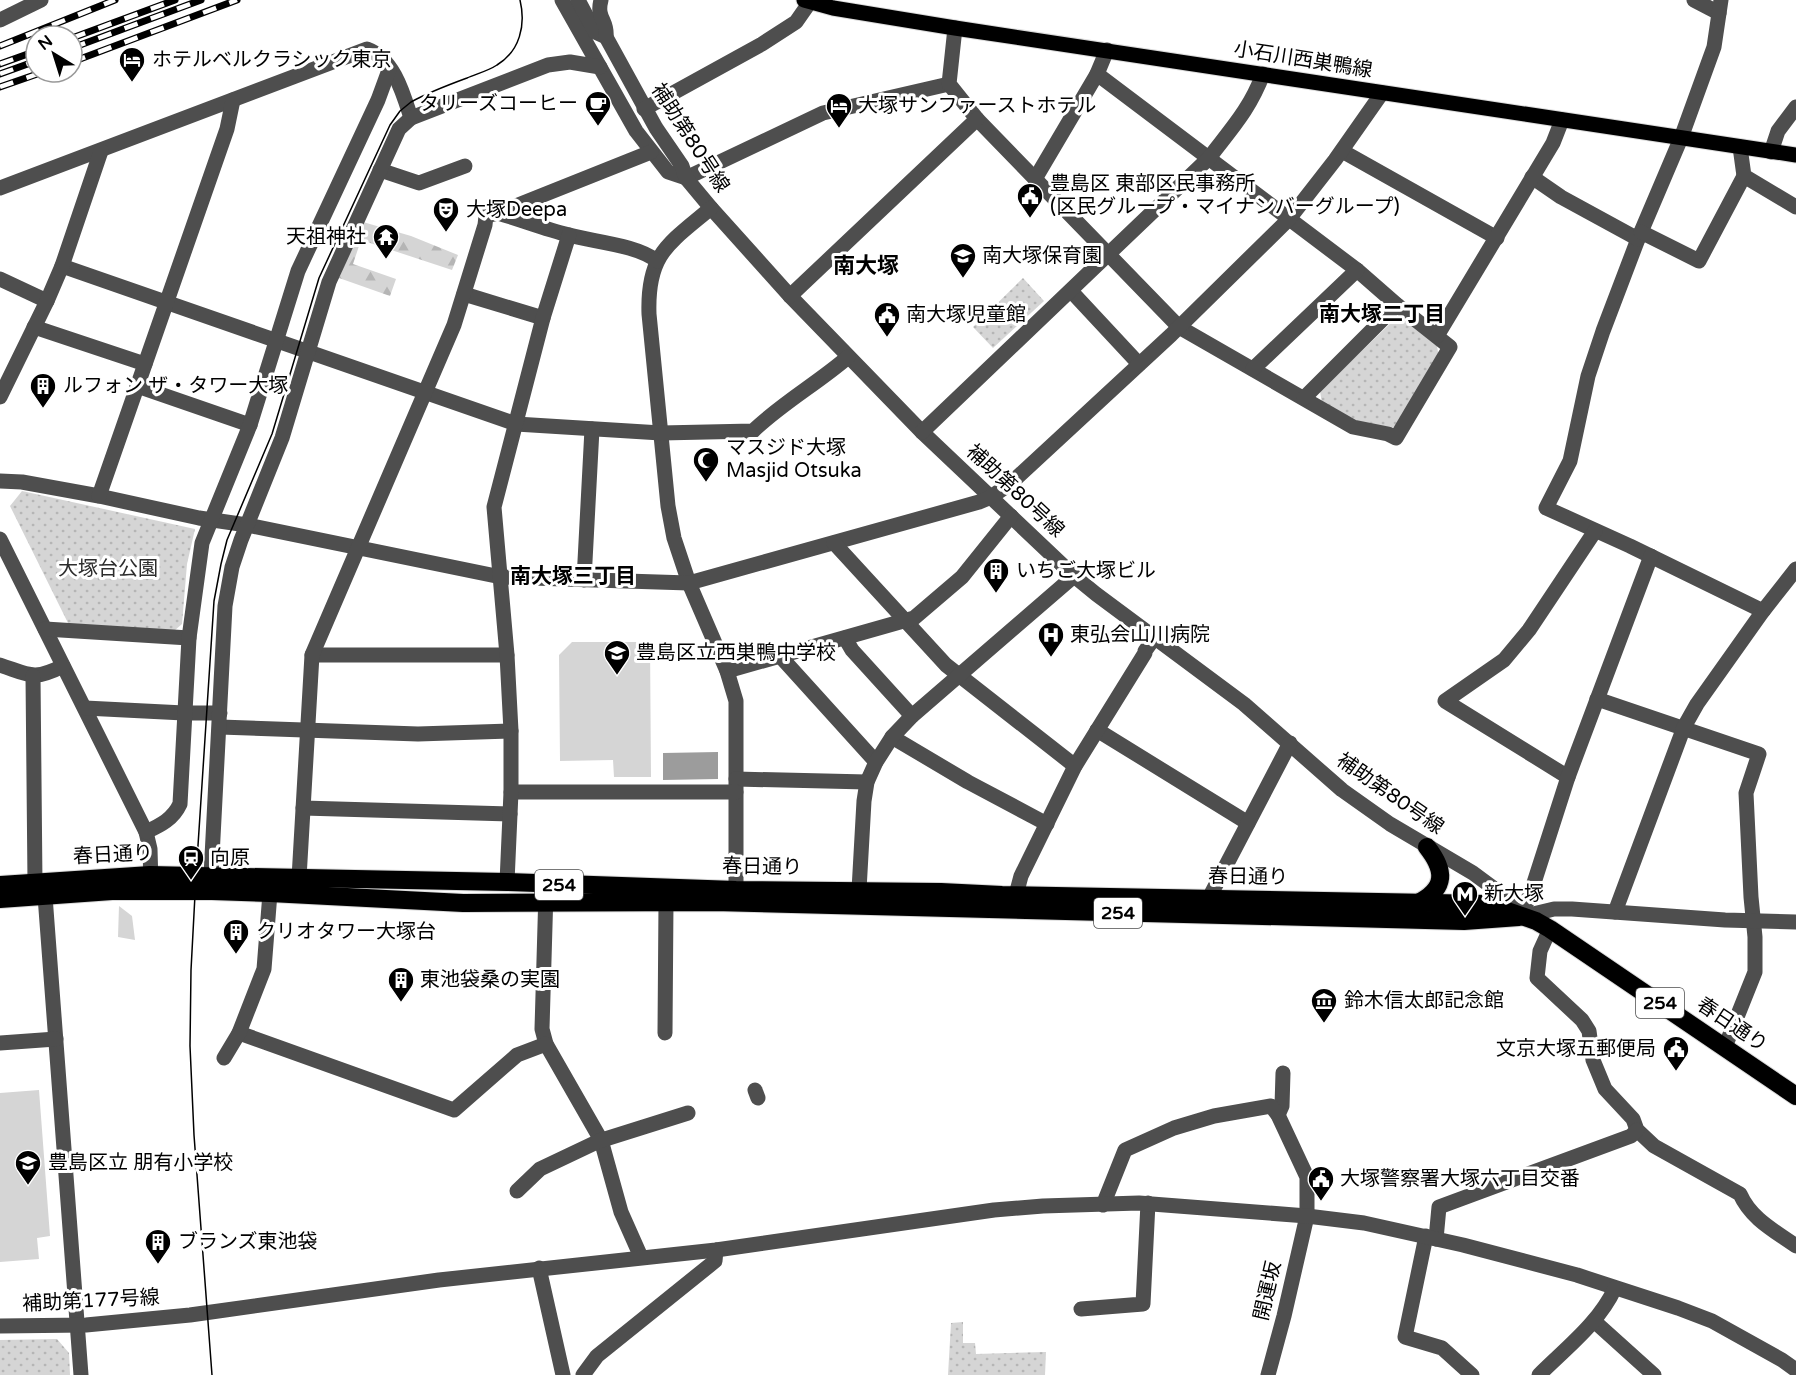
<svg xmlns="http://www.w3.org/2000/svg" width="1796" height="1375" font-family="'Varela Round','Noto Sans JP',sans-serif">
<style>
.grass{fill:#d5d5d5}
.forest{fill:url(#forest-firs)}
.park{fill:url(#park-dots)}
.water{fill:#9c9c9c}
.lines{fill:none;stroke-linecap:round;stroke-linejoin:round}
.major-casing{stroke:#dbdbdb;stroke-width:17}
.highway-casing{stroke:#dbdbdb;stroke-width:20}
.minor{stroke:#4e4e4e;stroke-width:15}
.major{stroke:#000;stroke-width:15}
.highway{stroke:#000;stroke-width:18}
.tram{stroke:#000;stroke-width:1.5}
.rail-casing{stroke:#000;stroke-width:7}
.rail{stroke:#fff;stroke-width:4.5;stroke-dasharray:14;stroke-linecap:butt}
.labels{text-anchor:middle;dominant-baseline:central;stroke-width:6;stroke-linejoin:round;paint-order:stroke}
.shield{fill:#fff;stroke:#4c4c4c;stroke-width:1.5}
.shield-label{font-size:18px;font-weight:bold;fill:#000}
.poi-label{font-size:20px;fill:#000;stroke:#fff;text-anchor:start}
.street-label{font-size:20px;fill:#000;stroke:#fff}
.park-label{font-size:20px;fill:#2c2c2c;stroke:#fff}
.neighbourhood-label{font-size:21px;font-weight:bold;fill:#000;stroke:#fff}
.quarter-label{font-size:22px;font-weight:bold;fill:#000;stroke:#fff}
</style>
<defs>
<pattern id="forest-firs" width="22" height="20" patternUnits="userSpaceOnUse" patternTransform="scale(1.5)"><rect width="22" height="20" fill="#d5d5d5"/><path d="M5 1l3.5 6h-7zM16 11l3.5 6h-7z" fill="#b5b5b5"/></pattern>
<pattern id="park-dots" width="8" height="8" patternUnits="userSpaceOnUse" patternTransform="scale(1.5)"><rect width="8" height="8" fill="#d5d5d5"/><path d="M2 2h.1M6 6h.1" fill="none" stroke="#b5b5b5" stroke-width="1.8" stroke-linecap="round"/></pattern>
</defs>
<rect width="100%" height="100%" fill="#fff"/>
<g class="grass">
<path d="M572 642H650L651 777H614L613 760 560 761 559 655Z"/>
<path d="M119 906 132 916 135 940 118 937Z"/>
<path d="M39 1090 50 1236 37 1238 39 1259 0 1262V1093Z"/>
</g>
<path class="forest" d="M363 222 411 236 458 255 452 270 361 240 353 264 396 279 390 296 339 278Z"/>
<g class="park">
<path d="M1023 278 1044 301 993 348 973 327Z"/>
<path d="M1395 319H1406L1437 346 1439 358 1397 425 1390 429 1355 421 1322 404 1320 391Z"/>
<path d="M22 491 195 529 187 564 182 624 174 631 69 625 10 506Z"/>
<path d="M963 1322V1343H975L976 1354 1046 1352 1045 1375H948L951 1323Z"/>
<path d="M57 1339 69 1353 70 1375H0V1340Z"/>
</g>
<path class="water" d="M718 752V779L663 780V753Z"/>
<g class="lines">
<g class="major-casing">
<path id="major" d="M804 0 833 8 955 28 1796 155"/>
</g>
<g class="highway-casing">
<g id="highway">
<path d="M0 885 150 875 196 876 507 882 736 890 941 892 1002 895 1487 904 1536 921 1550 929 1796 1096"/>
<path d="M0 899 112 891H212L270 893 463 903 714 902 1464 921 1519 917"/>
<path d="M1418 903C1447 888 1445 870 1427 847"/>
</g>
</g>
<g class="minor">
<path d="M562 0 636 131 668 172 686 178 823 113 949 84"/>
<path d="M578 0 595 32 606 37 656 128 682 166 686 178 711 208 790 296 922 432 1074 576 1096 594 1244 704 1342 790 1390 824 1473 873 1500 893 1521 917"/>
<path d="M601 0C596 19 608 20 606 37"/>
<path d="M1694 0 1719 13"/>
<path d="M1721 0 1714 47 1681 138 1638 239 1603 331 1588 376 1570 461 1546 508 1630 546 1763 611"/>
<path d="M0 20 41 0"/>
<path d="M955 28 949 84 977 119 1179 327 1353 427 1388 434 1396 438 1450 347 1397 305 1357 270 1097 74"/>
<path d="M644 109 762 44 796 22 810 2"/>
<path d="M1740 147 1744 176 1796 207"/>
<path d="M1342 151 1497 238"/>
<path d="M1771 152 1778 131 1796 107"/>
<path d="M380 170 419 183 465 166"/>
<path d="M1532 177 1561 197 1638 239"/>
<path d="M1035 179 1097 74 1107 50"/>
<path d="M0 188 367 49C394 59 403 93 411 118"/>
<path d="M711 208C668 244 647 254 649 314L668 506 674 538 689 583 727 671 736 701V890"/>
<path d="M498 213C522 220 545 229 569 235 595 242 637 245 657 261"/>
<path d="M1641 232 1699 261 1744 176"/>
<path d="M62 266 516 424 661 433 753 431C782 403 818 383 848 357"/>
<path d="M0 279 47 301"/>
<path d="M1071 291 1139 364"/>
<path d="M464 294 543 318"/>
<path d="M790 296 977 119"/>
<path d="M34 327 145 364"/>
<path d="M1437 336 1553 143 1562 120"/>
<path d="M1253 369 1357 270"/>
<path d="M137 386 250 425"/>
<path d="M0 397 47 301 62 266 101 151"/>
<path d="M1304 398 1397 305"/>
<path d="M922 432 1209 158C1231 129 1250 109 1263 74"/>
<path d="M0 481 22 482 99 496 199 518 247 525 501 577 689 583 979 502 991 497 1011 483 1171 335 1289 219 1335 160 1382 93"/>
<path d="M99 496 227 129 233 100"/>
<path d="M0 539 146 832 150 849 151 885"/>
<path d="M834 543 946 665 1075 766"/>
<path d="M584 580 592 429"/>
<path d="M45 629 189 638"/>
<path d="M845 638 852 650 912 716"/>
<path d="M312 655H507"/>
<path d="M780 656 876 762"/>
<path d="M0 665C30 675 33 681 63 666"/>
<path d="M727 671 914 618 962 577 1011 516"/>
<path d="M33 676 35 883"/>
<path d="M1597 699 1759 754 1746 793 1751 897 1755 937V972L1725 1047"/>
<path d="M85 708 184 713H220"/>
<path d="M220 727 418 734 511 731"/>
<path d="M1097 730 1248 823"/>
<path d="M892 737 968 782 1047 824"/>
<path d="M1568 777 1445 701 1504 660 1529 630 1595 531"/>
<path d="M736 779 867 782"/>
<path d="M511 792H736"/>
<path d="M303 808 510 814"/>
<path d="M146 832C161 825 173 819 180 804L189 638 202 543 250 425 298 271 378 100 389 70"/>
<path d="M211 876 225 606 232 567 241 540 282 438 329 282 399 129 411 118 548 65 570 62 600 67"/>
<path d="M299 878 312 655 454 325 485 225 486 216 498 213 651 152"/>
<path d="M507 882 511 792V731L507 655 494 507 543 318 569 235"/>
<path d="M859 890 864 801 867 782 876 762 892 737 912 716 1074 576"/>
<path d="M546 891 542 1029 546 1044 601 1140 621 1212 641 1257"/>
<path d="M45 896 81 1375"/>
<path d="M1209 898 1290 743"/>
<path d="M1013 906 1021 876 1075 766 1145 653V651L1155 637"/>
<path d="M1615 912 1684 727 1697 704 1763 611 1796 569"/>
<path d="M1521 917 1532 889 1568 777 1651 556"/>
<path d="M1521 917 1554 909H1572L1725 920 1796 922"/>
<path d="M1550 929 1540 951 1537 978 1582 1020 1589 1031 1593 1060 1605 1089 1633 1119 1637 1130 1654 1146 1740 1194C1751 1219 1775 1231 1796 1246"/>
<path d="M239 1033 454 1110 517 1055 546 1044"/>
<path d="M665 1033 666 902"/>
<path d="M0 1043 56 1039"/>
<path d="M224 1058 239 1033 264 969 270 893"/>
<path d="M755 1090 758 1098"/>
<path d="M1278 1115 1282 1106 1283 1073"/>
<path d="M517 1191 540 1169 599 1141 688 1113"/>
<path d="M1103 1205 1125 1150 1174 1128 1214 1116 1271 1106 1278 1115 1307 1177V1216L1284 1316 1268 1375"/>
<path d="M1426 1236 1405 1337 1442 1348 1472 1375"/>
<path d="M1436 1239 1439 1207 1631 1136 1637 1130"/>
<path d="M539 1268 563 1375"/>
<path d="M1081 1309 1143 1304 1148 1203"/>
<path d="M1594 1321 1654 1375"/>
<path d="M0 1326 86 1325 190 1315 439 1280 716 1250 994 1210 1043 1206 1139 1203 1307 1216 1364 1223 1463 1245 1577 1275 1678 1308 1712 1321 1782 1360 1796 1370"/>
<path d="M583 1375 597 1356 715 1261 716 1250"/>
<path d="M1539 1375C1566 1348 1599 1323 1615 1288"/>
</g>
<use href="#major" class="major"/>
<use href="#highway" class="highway"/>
<path class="tram" d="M212 1375 194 1135 190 1046 191 970 196 876 214 601 221 564 227 540 272 434 319 278 390 125 400 111 411 102C429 92 448 85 467 78 476 74 488 71 497 65 520 51 526 25 520 0"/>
<g class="rail-casing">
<g id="rail">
<path d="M72 38 175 0"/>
<path d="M0 46 115 0"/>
<path d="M72 48 201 0"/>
<path d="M72 62 237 0"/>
<path d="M0 64 36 51"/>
<path d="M0 74 36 61"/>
<path d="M0 87 43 72"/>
</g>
</g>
<use href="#rail" class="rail"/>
</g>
<defs>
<g id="hotel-pin" transform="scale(1.35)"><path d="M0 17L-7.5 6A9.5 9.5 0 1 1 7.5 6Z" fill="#000" stroke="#fff"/><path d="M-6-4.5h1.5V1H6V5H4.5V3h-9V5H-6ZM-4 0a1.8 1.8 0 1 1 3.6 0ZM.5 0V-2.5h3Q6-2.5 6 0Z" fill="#fff"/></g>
<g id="cafe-pin" transform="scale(1.35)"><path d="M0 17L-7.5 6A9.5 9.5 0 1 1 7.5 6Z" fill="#000" stroke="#fff"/><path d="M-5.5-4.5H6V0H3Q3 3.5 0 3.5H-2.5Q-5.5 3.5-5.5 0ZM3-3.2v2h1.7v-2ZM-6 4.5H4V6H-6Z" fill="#fff"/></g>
<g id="civic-pin" transform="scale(1.35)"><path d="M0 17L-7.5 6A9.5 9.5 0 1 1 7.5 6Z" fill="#000" stroke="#fff"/><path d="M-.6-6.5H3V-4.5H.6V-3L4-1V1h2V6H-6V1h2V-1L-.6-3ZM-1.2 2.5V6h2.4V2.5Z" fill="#fff"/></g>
<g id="theatre-pin" transform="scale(1.35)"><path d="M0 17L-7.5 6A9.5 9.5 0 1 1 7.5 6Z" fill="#000" stroke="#fff"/><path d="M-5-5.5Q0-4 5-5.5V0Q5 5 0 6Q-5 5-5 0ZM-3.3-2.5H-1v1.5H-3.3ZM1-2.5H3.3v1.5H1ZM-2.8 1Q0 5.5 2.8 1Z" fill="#fff"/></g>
<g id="temple-pin" transform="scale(1.35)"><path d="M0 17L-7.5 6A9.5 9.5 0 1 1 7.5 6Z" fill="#000" stroke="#fff"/><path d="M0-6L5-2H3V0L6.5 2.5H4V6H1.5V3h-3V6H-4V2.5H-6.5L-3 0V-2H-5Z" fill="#fff"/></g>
<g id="school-pin" transform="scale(1.35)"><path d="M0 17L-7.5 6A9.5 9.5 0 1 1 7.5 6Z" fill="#000" stroke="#fff"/><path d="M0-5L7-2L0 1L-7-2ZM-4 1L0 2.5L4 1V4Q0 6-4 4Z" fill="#fff"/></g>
<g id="building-pin" transform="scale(1.35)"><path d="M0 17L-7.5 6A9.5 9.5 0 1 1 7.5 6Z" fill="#000" stroke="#fff"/><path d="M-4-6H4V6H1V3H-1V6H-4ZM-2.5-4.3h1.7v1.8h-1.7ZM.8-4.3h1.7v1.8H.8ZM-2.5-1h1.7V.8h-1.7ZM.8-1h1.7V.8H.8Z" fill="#fff"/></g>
<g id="mosque-pin" transform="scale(1.35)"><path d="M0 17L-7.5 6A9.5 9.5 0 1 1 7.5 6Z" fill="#000" stroke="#fff"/><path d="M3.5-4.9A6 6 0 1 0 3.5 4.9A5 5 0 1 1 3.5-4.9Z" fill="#fff"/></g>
<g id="hospital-pin" transform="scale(1.35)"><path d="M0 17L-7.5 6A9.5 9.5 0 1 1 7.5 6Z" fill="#000" stroke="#fff"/><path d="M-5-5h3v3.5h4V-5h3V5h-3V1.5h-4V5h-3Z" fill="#fff"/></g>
<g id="station-pin" transform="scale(1.35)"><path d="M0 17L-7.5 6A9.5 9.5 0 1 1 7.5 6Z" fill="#000" stroke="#fff"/><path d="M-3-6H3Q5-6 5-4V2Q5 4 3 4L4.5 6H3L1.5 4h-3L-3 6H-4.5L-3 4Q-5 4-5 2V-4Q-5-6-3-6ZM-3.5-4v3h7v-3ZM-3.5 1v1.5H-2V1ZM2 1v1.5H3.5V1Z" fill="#fff"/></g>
<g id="metro-pin" transform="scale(1.35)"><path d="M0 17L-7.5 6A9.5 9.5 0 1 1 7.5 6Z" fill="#000" stroke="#fff"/><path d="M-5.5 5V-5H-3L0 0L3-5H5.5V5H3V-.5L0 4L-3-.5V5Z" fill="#fff"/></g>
<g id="museum-pin" transform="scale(1.35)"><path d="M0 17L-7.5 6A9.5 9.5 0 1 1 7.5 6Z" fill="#000" stroke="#fff"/><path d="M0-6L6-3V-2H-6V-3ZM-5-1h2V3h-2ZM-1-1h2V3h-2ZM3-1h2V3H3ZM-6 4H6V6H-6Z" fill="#fff"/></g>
</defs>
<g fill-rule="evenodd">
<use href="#hotel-pin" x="132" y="60"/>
<use href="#cafe-pin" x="598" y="104"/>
<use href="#hotel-pin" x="839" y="106"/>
<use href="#civic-pin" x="1030" y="196"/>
<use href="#theatre-pin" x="446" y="210"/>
<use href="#temple-pin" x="386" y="237"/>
<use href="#school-pin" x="963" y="256"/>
<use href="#civic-pin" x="887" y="315"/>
<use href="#building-pin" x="43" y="386"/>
<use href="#mosque-pin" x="706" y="460"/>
<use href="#building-pin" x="996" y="571"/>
<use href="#hospital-pin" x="1051" y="635"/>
<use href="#school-pin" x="617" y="653"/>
<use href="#station-pin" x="191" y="858"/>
<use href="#metro-pin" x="1465" y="894"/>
<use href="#building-pin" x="236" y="932"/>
<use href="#building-pin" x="401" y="980"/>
<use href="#museum-pin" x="1324" y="1001"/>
<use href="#civic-pin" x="1676" y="1049"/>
<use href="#school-pin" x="28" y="1163"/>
<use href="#civic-pin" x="1321" y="1179"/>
<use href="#building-pin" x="158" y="1242"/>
</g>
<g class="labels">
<g class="shield">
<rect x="535" y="870" width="48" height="30" rx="4.5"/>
<rect x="1094" y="898" width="48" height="30" rx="4.5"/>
<rect x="1636" y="988" width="48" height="30" rx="4.5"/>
</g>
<g class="shield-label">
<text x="559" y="885">254</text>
<text x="1118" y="913">254</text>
<text x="1660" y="1003">254</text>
</g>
<g class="poi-label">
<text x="152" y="60">ホテルベルクラシック東京</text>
<text x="578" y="104" text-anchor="end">タリーズコーヒー</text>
<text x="858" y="106">大塚サンファーストホテル</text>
<text x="1050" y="184">豊島区 東部区民事務所<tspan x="1050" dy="23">(区民グループ・マイナンバーグループ)</tspan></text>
<text x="466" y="210">大塚Deepa</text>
<text x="366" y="237" text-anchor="end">天祖神社</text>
<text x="982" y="256">南大塚保育園</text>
<text x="906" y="315">南大塚児童館</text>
<text x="63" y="386">ルフォン ザ・タワー大塚</text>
<text x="726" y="448">マスジド大塚<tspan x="726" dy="23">Masjid Otsuka</tspan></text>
<text x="1016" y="571">いちご大塚ビル</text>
<text x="1070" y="635">東弘会山川病院</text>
<text x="636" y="653">豊島区立西巣鴨中学校</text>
<text x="210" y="858">向原</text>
<text x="1484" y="894">新大塚</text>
<text x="256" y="932">クリオタワー大塚台</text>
<text x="420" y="980">東池袋桑の実園</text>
<text x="1344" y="1001">鈴木信太郎記念館</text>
<text x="1656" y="1049" text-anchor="end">文京大塚五郵便局</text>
<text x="48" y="1163">豊島区立 朋有小学校</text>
<text x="1340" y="1179">大塚警察署大塚六丁目交番</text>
<text x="178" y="1242">ブランズ東池袋</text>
</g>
<g class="street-label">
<text transform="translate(1303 60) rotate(9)">小石川西巣鴨線</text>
<text transform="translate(690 138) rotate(57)">補助第80号線</text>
<text transform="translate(1015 491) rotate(43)">補助第80号線</text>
<text transform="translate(1390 794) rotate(35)">補助第80号線</text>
<text transform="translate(113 855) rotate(-3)">春日通り</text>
<text transform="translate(762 867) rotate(1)">春日通り</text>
<text transform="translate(1248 877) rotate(1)">春日通り</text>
<text transform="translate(1732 1025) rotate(34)">春日通り</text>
<text transform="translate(1268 1291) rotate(-77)">開運坂</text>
<text transform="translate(91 1301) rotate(-3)">補助第177号線</text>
</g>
<g class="park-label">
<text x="108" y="569">大塚台公園</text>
</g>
<g class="neighbourhood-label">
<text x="1382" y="314">南大塚二丁目</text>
<text x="573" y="576">南大塚三丁目</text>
</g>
<g class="quarter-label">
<text x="866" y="266">南大塚</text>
</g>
</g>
<g transform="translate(54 54) rotate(322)"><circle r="28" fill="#ffffff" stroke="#999999" stroke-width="1.5"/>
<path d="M0-4.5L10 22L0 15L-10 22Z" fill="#000000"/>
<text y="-9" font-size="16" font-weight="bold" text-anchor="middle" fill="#000000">N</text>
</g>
</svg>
